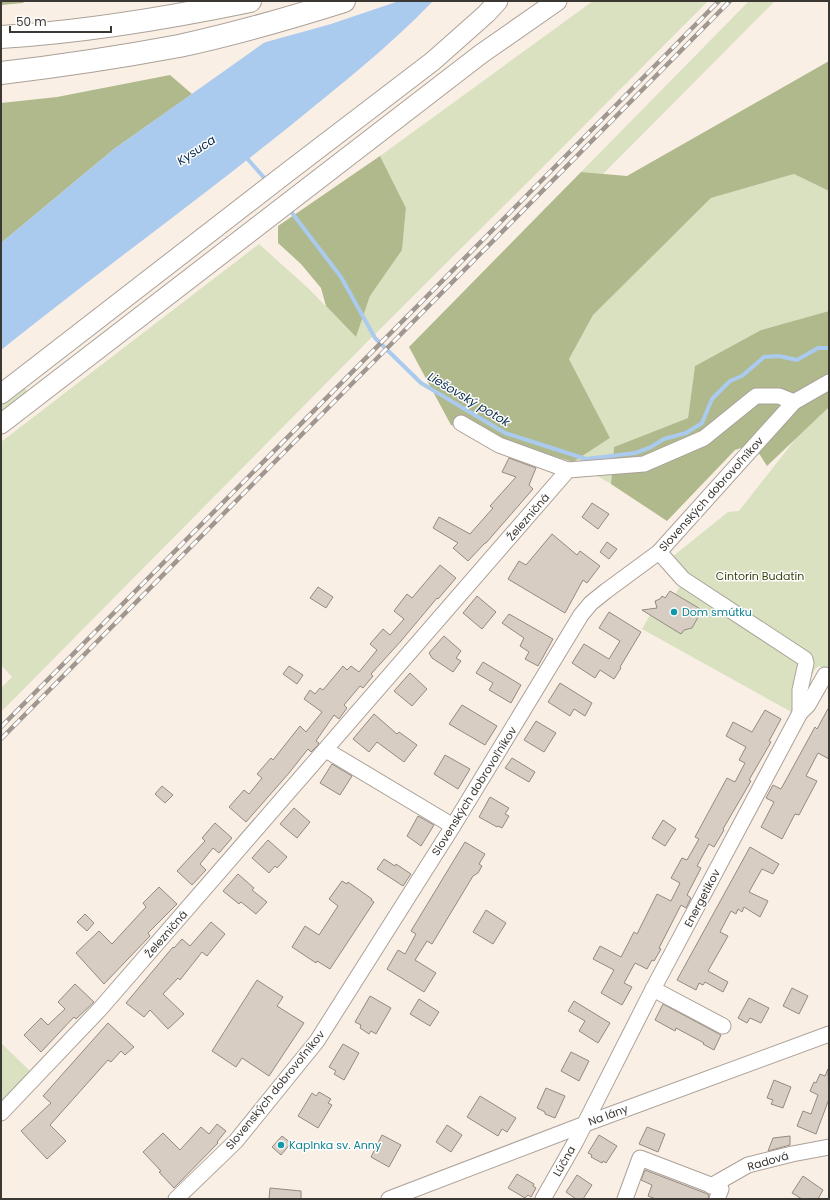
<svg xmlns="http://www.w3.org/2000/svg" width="830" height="1200" font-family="Poppins,sans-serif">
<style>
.green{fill:#d9e1c0}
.forest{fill:#afb98c}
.water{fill:#aacaee}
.pier{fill:#faefe5}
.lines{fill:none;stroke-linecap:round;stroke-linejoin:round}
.stream{stroke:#aacaee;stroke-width:4}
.building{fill:#d7cdc3;stroke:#948a81}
.minor-casing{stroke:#aba198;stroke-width:17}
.major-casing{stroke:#aba198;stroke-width:21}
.highway-casing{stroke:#aba198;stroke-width:24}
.minor{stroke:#fff;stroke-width:15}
.major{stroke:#fff;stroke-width:19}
.highway{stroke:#fff;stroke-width:22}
.rail-casing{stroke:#9f9790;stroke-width:4.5}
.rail{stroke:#fefefe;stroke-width:3;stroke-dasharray:9;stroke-linecap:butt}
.culture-dot{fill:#0f9aa8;stroke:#fefefe;stroke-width:1.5}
.labels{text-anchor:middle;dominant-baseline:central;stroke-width:3;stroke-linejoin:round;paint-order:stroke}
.street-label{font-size:11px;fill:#3b3733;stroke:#fefefe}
.park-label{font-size:11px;fill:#3a430f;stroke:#fefefe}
.culture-label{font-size:11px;fill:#0d838f;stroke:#fefefe;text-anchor:start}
.water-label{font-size:12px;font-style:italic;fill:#092b4d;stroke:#fefefe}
</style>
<rect width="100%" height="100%" fill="#faefe5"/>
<g class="green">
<path d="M593 1H708L548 162 364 345 1 712V688L12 677 1 665V442L259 244 308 288 356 337 370 296 402 250 406 208 380 156Z"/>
<path d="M749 1H775L603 174 581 172Z"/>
<path d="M794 174 829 191V311L761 330 695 366 688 418 614 447 611 484 573 462 610 438 569 359 593 314 711 198Z"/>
<path d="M24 387 28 392 1 413V404Z"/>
<path d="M829 401V672L819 666 815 669 803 695 793 713 642 629 650 615 681 633 684 629 692 628 691 622 695 621 702 610 675 594 687 576 672 557 728 512 739 511 822 405Z"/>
<path d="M1 1043 31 1072 1 1105Z"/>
</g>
<g class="forest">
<path d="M1 1H25L23 3 1 5Z"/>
<path d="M829 61V191L794 174 711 198 593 315 569 359 610 438 573 462 451 425 409 347 581 172 627 176Z"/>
<path d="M170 75 192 94 114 149 1 243V103L57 97Z"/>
<path d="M380 156 406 208 402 250 370 296 356 337 326 306 321 288 301 264 278 243V226Z"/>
<path d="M829 311V407L767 466 753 444 735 450 667 521 611 484 614 447 688 418 695 366 761 330Z"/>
</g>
<path class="water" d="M323 1H433C389 47 339 86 290 126 195 202 96 274 1 350V243L114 149Z"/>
<path class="pier" d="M321 1H399L331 24 259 44Z"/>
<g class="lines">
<g class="stream">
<path d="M244 155 267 181"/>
<path d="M289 209 341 277 375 338 421 383 505 433 586 459 635 453 649 448 664 439 686 433 702 423 712 399 730 381 742 376 764 357 779 356 797 360 818 348H829"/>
</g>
</g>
<g class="building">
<path d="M509 458 536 468 529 485 533 489 486 543H485L468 561 453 548 458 543 433 528 439 517 470 534 493 508 490 506 516 477 502 472Z"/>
<path d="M592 503 609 514 598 529 582 517Z"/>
<path d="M552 534 577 555 580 551 600 566 587 583 583 580 565 613 508 579 519 561 526 565Z"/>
<path d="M607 542 617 549 609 559 600 552Z"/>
<path d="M440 565 456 578 438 599 437 598 401 641 371 674 373 676 363 688 360 686 344 705 347 708 339 719 334 715 316 741 319 743 318 745 311 752 308 749 289 773 246 822 229 807 244 790 249 794 262 778 257 774 271 758 273 760 300 726 306 732 322 712 304 699 310 690 315 694 320 688 323 690 343 666 347 670 351 666 359 672 377 650 370 644 383 629 390 635 404 619 394 611 407 594 412 598Z"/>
<path d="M318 587 333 597 326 608 310 598Z"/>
<path d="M670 591 702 610 692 628 684 630 681 634 642 610 657 608 655 601 660 599 662 596 665 598Z"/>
<path d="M477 596 496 612 482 629 463 613Z"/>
<path d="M609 612 641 632 620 667 621 668 614 679 600 670 595 678 572 663 584 644 609 659 620 641 599 628Z"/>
<path d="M509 614 553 639 538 666 525 659 529 652 520 646 524 638 502 623Z"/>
<path d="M444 636 461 651 456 658 461 661 453 672 432 658 429 653Z"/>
<path d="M483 662 521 685 511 703 489 690 493 683 476 673Z"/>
<path d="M289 666 303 675 297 684 283 674Z"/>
<path d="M410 673 427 689 412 706 394 691Z"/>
<path d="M560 683 592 703 585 716 574 709 570 716 548 702Z"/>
<path d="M462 705 497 726 485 745 449 724Z"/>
<path d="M829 707V759L818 753 806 776 817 781 799 815 795 814 782 839 761 827 774 802 766 798 773 785 781 789 815 727 817 729Z"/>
<path d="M765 710 781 719 769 741 771 742 749 780 751 781 723 829 724 830 714 847 709 844 697 866 701 868 687 895 691 898 686 908 681 905 659 948 661 949 654 961 652 960 647 969 635 963 624 983 632 987 622 1005 601 993 614 970 593 959 600 946 621 957 634 932 637 934 657 894 671 901 680 883 671 878 682 858 687 860 699 839 695 837 727 778 735 782 745 763 739 760 746 747 726 736 733 722 752 732Z"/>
<path d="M374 714 397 734 399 732 417 745 404 762 377 742 369 752 353 739Z"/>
<path d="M536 721 556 733 544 752 524 740Z"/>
<path d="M445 755 470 769 458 789 434 774Z"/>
<path d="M512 758 535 772 529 782 505 768Z"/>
<path d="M332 764 352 776 340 795 320 783Z"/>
<path d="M162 786 173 795 165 803 155 794Z"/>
<path d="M490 797 509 808 505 814 509 816 502 828 498 826 497 827 479 817Z"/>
<path d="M294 808 310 822 297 838 280 824Z"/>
<path d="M418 816 434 825 421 846 407 836Z"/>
<path d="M663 820 676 829 665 846 652 838Z"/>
<path d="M215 823 232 838 219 853 213 848 200 864 206 870 192 885 177 871 205 841 202 838Z"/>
<path d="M268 840 287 857 277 868 275 866 269 873 252 858Z"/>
<path d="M465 842 485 854 479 864 482 866 478 873 473 876 432 944 427 941 415 960 436 973 424 992 387 969 398 950 405 954 416 934 411 931Z"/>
<path d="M750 847 779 864 773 874 762 869 749 892 768 901 760 917 744 907 742 912 738 909 736 914 731 911 720 932 728 936 708 971 728 982 723 992 705 982 703 985 699 983 696 990 677 980Z"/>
<path d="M384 859 395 866 396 864 411 874 403 886 377 869Z"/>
<path d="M238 874 254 888 252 890 267 902 256 914 241 902 239 904 223 891Z"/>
<path d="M342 881 347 884 348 882 372 899 371 900 374 902 330 969 317 961 316 963 292 947 305 926 319 935 338 906 329 899Z"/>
<path d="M159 887 177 904 148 933 150 936 104 984 76 953 99 931 112 944 146 907 143 903Z"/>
<path d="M486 910 506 923 493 944 473 932Z"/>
<path d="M85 914 94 923 87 931 77 922Z"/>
<path d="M211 922 225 934 207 956 202 952 180 980 178 978 163 994 184 1014 168 1029 150 1010 144 1017 126 1003 173 947 174 948 182 939 190 946Z"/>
<path d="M257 980 283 997 277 1006 304 1023 269 1076 242 1058 236 1067 212 1051Z"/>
<path d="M75 984 94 1002 76 1019 74 1017 41 1052 24 1035 41 1018 48 1025 65 1009 58 1002Z"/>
<path d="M792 988 808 996 799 1014 783 1006Z"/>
<path d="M370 996 391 1008 376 1034 371 1031 369 1034 360 1028 361 1025 355 1022Z"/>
<path d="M749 998 769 1008 761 1023 750 1018 747 1023 738 1018Z"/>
<path d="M419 999 439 1012 430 1026 410 1014Z"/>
<path d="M574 1001 610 1023 598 1043 579 1031 585 1021 568 1011Z"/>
<path d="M663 1004 721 1035 714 1050 703 1044 704 1043 676 1028 675 1031 655 1020Z"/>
<path d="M108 1023 134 1047 125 1055 121 1051 111 1062 108 1060 50 1125 66 1141 47 1159 21 1131 51 1103 43 1096Z"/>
<path d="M343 1044 359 1053 344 1080 334 1074 336 1071 329 1067Z"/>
<path d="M571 1052 589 1061 579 1081 561 1071Z"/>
<path d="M828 1069 829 1099 816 1134 797 1126 803 1111 811 1114 818 1095 810 1091 814 1082 816 1083 820 1074 825 1076Z"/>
<path d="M774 1080 791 1087 783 1108 771 1104 773 1100 767 1098Z"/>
<path d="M546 1088 565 1096 555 1118 545 1114V1112L537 1108Z"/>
<path d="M319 1092 331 1099 328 1103 332 1105 318 1128 298 1116 312 1093 316 1096Z"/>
<path d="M480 1096 516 1118 507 1132 502 1129 498 1136 467 1117Z"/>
<path d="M217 1124 226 1131 217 1142 218 1143 174 1188 159 1172 161 1171 143 1152 163 1133 180 1150 201 1127 209 1134Z"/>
<path d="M447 1125 462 1135 451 1152 436 1142Z"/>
<path d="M647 1127 665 1134 658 1152 639 1144Z"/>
<path d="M382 1135 401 1145 389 1167 371 1157Z"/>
<path d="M599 1135 617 1146 606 1163 603 1161 602 1163 591 1157 592 1155 588 1153Z"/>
<path d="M282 1136 291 1143 281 1155 272 1147Z"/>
<path d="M790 1136V1145L768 1151 773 1138Z"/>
<path d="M645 1170 705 1193 709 1195 708 1199H656L648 1196 652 1185 641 1180Z"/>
<path d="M517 1174 534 1184 533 1186 536 1188 531 1197 528 1195 525 1198 508 1188Z"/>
<path d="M577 1175 592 1185 583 1199H576L566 1192Z"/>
<path d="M803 1176 823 1190 818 1199H802L792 1193Z"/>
<path d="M270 1188 301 1191V1199H269Z"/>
</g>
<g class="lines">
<g class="minor-casing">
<g id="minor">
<path d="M461 423 499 445 568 470"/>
<path d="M659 552 683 579 805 659 806 663 800 690V713"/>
<path d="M326 750 453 826"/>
<path d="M653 989 723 1026"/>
<path d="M1 1113 100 1009 568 470 644 464 704 438 756 396H779L794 402"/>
<path d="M711 1186 748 1165 792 1154 829 1147"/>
<path d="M176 1199 236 1141 317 1041 453 826 581 615 591 603 606 591 659 552 794 402 829 382"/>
<path d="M389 1199 585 1124 829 1034"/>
<path d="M543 1199 576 1141 653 989 800 713 808 705 825 675"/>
<path d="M625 1199 640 1158 721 1189 717 1199"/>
</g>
</g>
<g class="major-casing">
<g id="major">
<path d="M1 394 280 178 433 61 486 14 498 1"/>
<path d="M1 424 481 54 557 1"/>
</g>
</g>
<g class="highway-casing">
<g id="highway">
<path d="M1 37C85 32 168 18 250 1"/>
<path d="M1 73C61 66 120 57 179 46 235 34 290 18 344 1"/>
</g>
</g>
<use href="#minor" class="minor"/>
<use href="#major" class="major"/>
<use href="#highway" class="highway"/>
<g class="rail-casing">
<g id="rail">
<path d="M1 727 719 1"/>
<path d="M1 739 730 1"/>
</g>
</g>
<use href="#rail" class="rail"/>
</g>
<g class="culture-dot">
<circle cx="674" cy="612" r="4"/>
<circle cx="281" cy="1145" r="4"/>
</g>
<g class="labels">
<g class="street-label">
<text transform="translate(711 494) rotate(-48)">Slovenských dobrovoľníkov</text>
<text transform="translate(528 517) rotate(-49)">Železničná</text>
<text transform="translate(474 791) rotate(-58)">Slovenských dobrovoľníkov</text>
<text transform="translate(702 898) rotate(-62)">Energetikov</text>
<text transform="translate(166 934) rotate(-49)">Železničná</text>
<text transform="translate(275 1090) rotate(-51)">Slovenských dobrovoľníkov</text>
<text transform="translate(608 1115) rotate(-20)">Na lány</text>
<text transform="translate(564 1161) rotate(-60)">Lúčna</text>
<text transform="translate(768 1161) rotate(-16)">Radová</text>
</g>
<g class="park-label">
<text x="760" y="576">Cintorín Budatín</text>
</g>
<g class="culture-label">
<text x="682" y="612">Dom smútku</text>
<text x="289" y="1145">Kaplnka sv. Anny</text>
</g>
<g class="water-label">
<text transform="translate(196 150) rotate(-34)">Kysuca</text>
<text transform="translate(469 399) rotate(31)">Liešovský potok</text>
</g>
</g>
<rect width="830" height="1200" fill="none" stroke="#3b3733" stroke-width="4"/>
<path d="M10 26v6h101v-6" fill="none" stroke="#3b3733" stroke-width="2"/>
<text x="16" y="26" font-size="12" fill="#3b3733" stroke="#fefefe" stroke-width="3" paint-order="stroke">50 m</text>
</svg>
